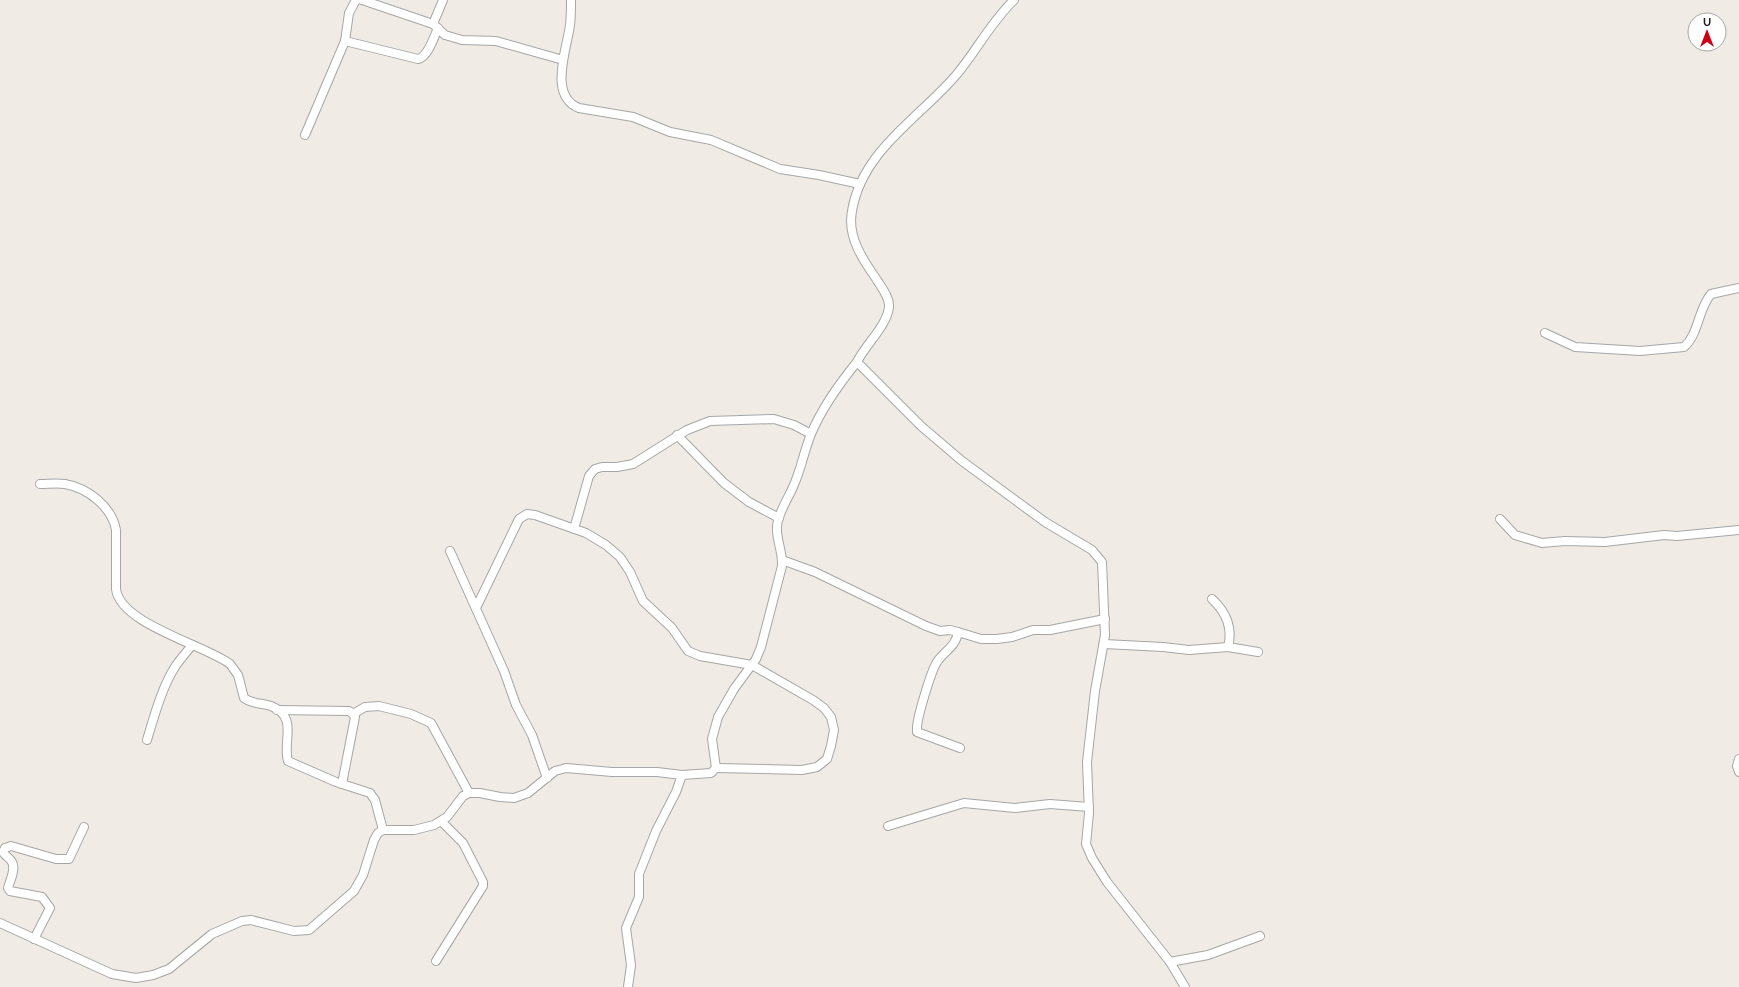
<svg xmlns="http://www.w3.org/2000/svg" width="1739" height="987" font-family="Raleway,sans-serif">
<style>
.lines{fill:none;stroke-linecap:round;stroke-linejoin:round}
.street-casing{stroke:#a6a6a6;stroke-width:10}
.street{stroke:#fff;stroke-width:8}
</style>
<rect width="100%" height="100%" fill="#f0ece5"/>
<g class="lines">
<g class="street-casing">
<g id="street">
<path d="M362 0 433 24 445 35 462 40 496 41 563 60"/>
<path d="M571 0C571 8 571 17 570 25 567 49 548 96 579 108L633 117 670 132 711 140 780 169 819 175 860 184"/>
<path d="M1014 0C991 22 977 50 957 74 920 118 862 150 852 211 847 237 863 260 877 280 882 288 890 298 889 307 887 326 865 345 857 362L921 426 962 461 1045 522 1092 550 1102 562 1105 635 1095 691 1087 762 1089 813 1086 844 1092 858 1107 882 1170 962 1185 987"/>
<path d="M433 24 443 0"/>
<path d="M345 41 418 59C428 57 434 37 438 28"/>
<path d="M305 135 345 41 349 13 356 0"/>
<path d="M1545 333 1575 347 1640 351 1684 347C1699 334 1698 309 1711 294L1739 288"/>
<path d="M677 435 724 483 749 502 779 518"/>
<path d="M40 484C48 484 57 483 65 484 88 488 112 507 116 530V589C120 624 205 645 230 664L238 675 244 698C252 704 262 703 271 706 299 717 282 741 288 761L336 782 370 793 375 800 383 830"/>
<path d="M1500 519 1515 535 1542 543 1565 541 1605 542 1664 535 1677 536 1739 530"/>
<path d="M574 529 589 476 595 469 602 467H617L633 464 687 430 710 421 774 419 794 425 811 434"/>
<path d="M450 551 504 671 516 705 532 735 547 778"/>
<path d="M782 560 815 572 926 626 940 631 950 630 958 632"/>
<path d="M1212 599C1226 612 1233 628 1228 647"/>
<path d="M476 608 519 519 527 514 535 515 586 533 606 545 620 557 630 572 643 601 672 628 688 651 700 656 752 665 813 700 824 708 831 717 834 730 831 746 827 759 817 767 802 770 716 768"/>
<path d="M1104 644 1163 647 1189 650 1228 647 1258 652"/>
<path d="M277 710 349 711 353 714 355 717 342 784"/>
<path d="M353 714 365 707 379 706 411 714 431 723 469 793"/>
<path d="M147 740C154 717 162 687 175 667 180 659 187 652 192 645"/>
<path d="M960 748 917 732V728C917 718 931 671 937 662 944 651 956 647 958 632L981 639H997L1012 637 1033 630H1050L1105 619"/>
<path d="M1739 759 1737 766 1739 772"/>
<path d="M888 826 964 803 1015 808 1050 804 1089 807"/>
<path d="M0 923 112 974 136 978 153 975 169 969 212 934 242 921 251 920 294 931 309 930 354 891 363 875 374 840 378 833 383 830H414L434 825 447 817 463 796 469 793H480L500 797 514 798 528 793 555 771 566 768 612 772H657L682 775"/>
<path d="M34 939 50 908 42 897 10 891 8 888C10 881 16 869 12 862 10 858 5 856 3 852L5 848 11 846 56 859H69L84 827"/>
<path d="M436 961 483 886V882L463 843 441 821"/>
<path d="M1170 962 1208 955 1260 936"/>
<path d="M628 987 631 965 626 928 639 897V874L656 831 676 792 682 775 711 773 716 768 712 739 718 717 734 689 756 659 761 647 782 566C783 552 776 540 777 526 778 513 788 499 793 487 801 470 804 451 811 434 822 408 839 384 857 362"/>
</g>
</g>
<use href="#street" class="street"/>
</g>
<g transform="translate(1707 32)"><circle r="19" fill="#ffffff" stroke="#a5a5a5"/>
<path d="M0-3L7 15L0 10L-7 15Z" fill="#cf0015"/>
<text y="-6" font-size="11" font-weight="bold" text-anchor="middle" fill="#1f1f1f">U</text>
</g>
</svg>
